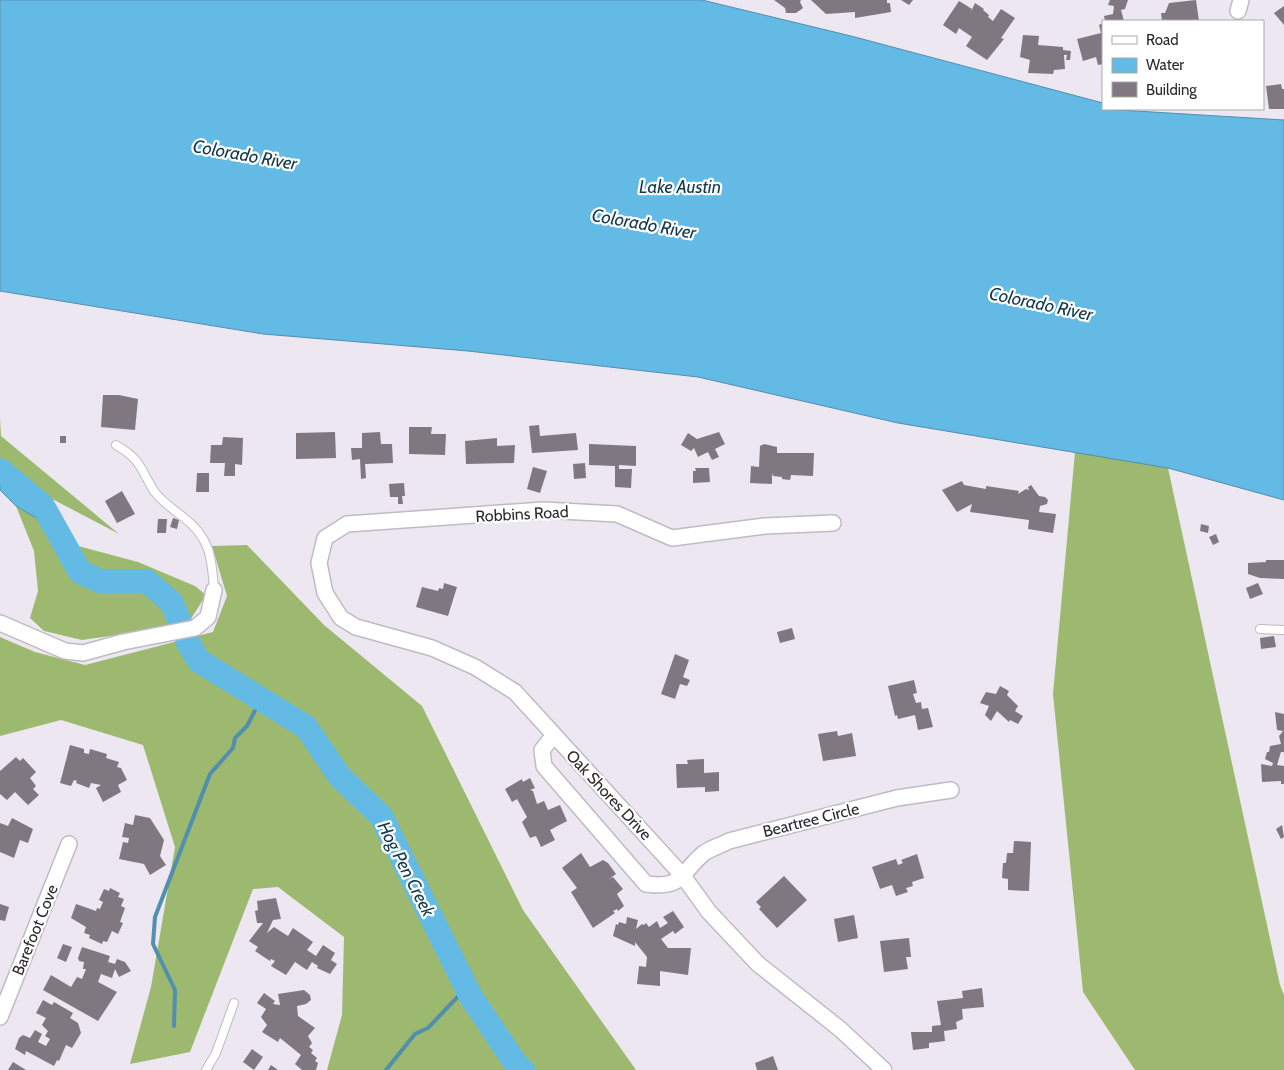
<svg xmlns="http://www.w3.org/2000/svg" width="1284" height="1070" font-family="Cabin,sans-serif">
<style>
.forest{fill:#9db96f}
.water{fill:#62bae5;stroke:#528eae}
.lines{fill:none;stroke-linecap:round;stroke-linejoin:round}
.stream{stroke:#528eae;stroke-width:4}
.river{stroke:#62bae5;stroke-width:24}
.building{fill:#7f7880}
.service-casing{stroke:#bfbac5;stroke-width:10}
.minor-casing{stroke:#bfbac5;stroke-width:18}
.service{stroke:#fff;stroke-width:8}
.minor{stroke:#fff;stroke-width:15}
.labels{text-anchor:middle;dominant-baseline:central;stroke-width:4.5;stroke-linejoin:round;paint-order:stroke}
.street-label{font-size:16px;fill:#2b292d;stroke:#fff}
.water-label{font-size:18px;font-style:italic;fill:#133a4c;stroke:#fff}
</style>
<rect width="100%" height="100%" fill="#ece7f1"/>
<g class="forest">
<path d="M0 418 1 436 119 534 39 492 0 460Z"/>
<path d="M1075 452 1168 468 1280 985 1284 995V1070H1135L1083 992 1053 694Z"/>
<path d="M16 506 63 534 78 546 138 562 195 586 206 595 187 625 82 640 44 631 30 618 38 591 34 551Z"/>
<path d="M247 545 324 625 422 706 523 910 636 1070H327L342 1015 344 937 278 887 253 889 190 1052 130 1064 151 987 175 847 143 745 61 720 0 736V637L35 652 85 665 213 632 227 596 212 546Z"/>
</g>
<g class="water">
<path d="M0 0H702L851 36 1103 103V109L1284 120V500L1168 468 898 423 698 377 468 351 263 334 0 291Z"/>
<path d="M0 460 39 492 63 534 16 506 0 490Z"/>
</g>
<g class="lines">
<g class="stream">
<path d="M174 1026 175 990 153 944 155 917 210 774 233 748 235 738 247 726 261 699"/>
<path d="M386 1070 415 1034 428 1028 466 988"/>
</g>
<g class="river">
<path d="M0 470 43 506 80 572 100 581H147L172 603 181 625"/>
<path d="M187 641 199 661 306 727 340 777 381 816 471 997 516 1064 523 1070"/>
</g>
</g>
<g class="building">
<path d="M774 0H801L800 2 803 8 796 13H786L785 8Z"/>
<path d="M811 0H887V3H890L891 12 855 18V12L826 14Z"/>
<path d="M901 0H913L909 5Z"/>
<path d="M1110 0H1128L1125 9 1121 10 1124 21H1105L1104 16 1113 14 1114 6 1108 5Z"/>
<path d="M1196 0 1199 21H1162L1161 13H1165L1169 3Z"/>
<path d="M959 1 972 9 969 16 975 3 984 9 983 10 989 15 988 17 993 21 1001 9 1015 18 1001 38 1004 39 987 60 966 46 972 37 959 28 956 34 943 25Z"/>
<path d="M1284 6V25L1274 13Z"/>
<path d="M1103 23V64L1098 65 1096 57 1083 61 1077 39 1101 33 1099 25Z"/>
<path d="M1023 35 1039 36 1038 45 1063 47V50L1071 51 1070 60H1066L1067 55H1064L1065 69 1054 70 1053 74 1028 73 1030 60 1020 57Z"/>
<path d="M1281 84 1282 89H1284V109H1269L1266 86Z"/>
<path d="M103 395H119L138 399 135 430 101 427Z"/>
<path d="M539 425 540 436 576 433 578 450 532 453 529 426Z"/>
<path d="M409 427H432L431 434H446L445 455 409 454Z"/>
<path d="M335 432 336 458 296 459V433Z"/>
<path d="M380 432 381 444H392L393 463 365 464 366 478 361 479 360 459 352 460 351 448H362V433Z"/>
<path d="M719 432 725 444 715 449 719 457 712 460 708 452 698 457 694 448 691 451 681 445 688 433 697 439Z"/>
<rect x="60" y="436" width="6" height="7"/>
<path d="M223 437 243 438 242 465 235 464V476H224L225 463H210L211 445H222Z"/>
<path d="M497 438V446L515 445 514 463 466 464 465 441Z"/>
<path d="M589 444 636 446V466L619 465V469H632L631 488 615 487V466L589 465Z"/>
<path d="M764 444 777 447V453H814L813 476 791 475 790 480 782 479V477L773 476 772 473V484L750 483 751 466 759 467 760 446Z"/>
<path d="M585 463 586 478 574 479 573 464Z"/>
<path d="M533 467 547 471 540 493 527 489Z"/>
<path d="M695 468H709L710 482 693 483V471H696Z"/>
<path d="M197 473H209V492H196Z"/>
<path d="M962 481 964 485 986 489V486L1019 491 1018 494 1026 489 1029 490 1028 487 1031 485 1039 496 1045 497 1048 500 1047 504 1040 506 1039 512 1056 514 1053 533 1028 529 1029 520 970 512 972 504 957 512 942 490Z"/>
<path d="M404 483 405 496H402L403 504H398V497H390L389 484Z"/>
<path d="M122 491 135 514 117 523 105 501Z"/>
<path d="M173 518 179 520 177 529 170 527Z"/>
<path d="M158 519H167L166 533H157Z"/>
<path d="M1201 524 1209 526 1208 533 1200 531Z"/>
<path d="M1216 534 1219 542 1213 545 1209 537Z"/>
<path d="M1266 560H1284V579L1260 578 1248 574V563L1266 562Z"/>
<path d="M444 583 457 587 448 616 416 607 422 587 438 591 439 588 443 589Z"/>
<path d="M1258 583 1263 594 1250 599 1246 588Z"/>
<path d="M792 628 795 639 780 643 777 632Z"/>
<path d="M1274 636 1276 647 1261 649 1260 638Z"/>
<path d="M675 654 689 660 683 677 690 680 687 686 680 684 675 699 661 694Z"/>
<path d="M914 680 917 693 913 694 916 703 921 702 922 709 928 708 933 727 918 730 915 715 898 719 897 715 895 716 888 686Z"/>
<path d="M1000 686 1009 691 1007 695 1018 706 1015 711 1023 716 1018 724 1010 720 1009 722 997 711 991 721 985 715 989 706 980 703 986 692 996 694Z"/>
<path d="M1275 712 1284 714V752H1281L1277 765 1284 766V784H1281V781L1262 782 1261 764 1272 766 1273 763 1265 759 1267 752H1269L1270 746 1281 744 1279 736 1283 731 1277 730Z"/>
<path d="M837 731 838 736 852 733 856 756 823 761 818 734Z"/>
<path d="M70 745 84 749V753L89 754 90 749 107 754 106 758 119 762 117 767 121 768 127 780 118 785 121 792 103 802 96 788 101 785 91 783 89 788 76 783 77 781 74 780 71 786 60 783Z"/>
<path d="M16 757 20 761 23 758 36 772 30 778 36 786 33 789 39 795 28 805 15 792 7 800 0 794V771Z"/>
<path d="M704 759V773L719 772V791L705 792V787L677 788 676 764H688L687 760Z"/>
<path d="M530 778 535 788 530 790 533 791 537 804 544 801 548 810 560 805 567 821 550 830 555 840 541 847 536 836 530 838 522 822 527 817 517 799 512 802 505 789 522 779 523 782Z"/>
<path d="M135 815 150 818 164 840 160 856 166 865 150 875 144 864 119 859 123 842 128 843 129 838 122 837 125 823 133 825Z"/>
<path d="M12 818 33 829 28 843 20 840 14 858 0 852V823L8 826Z"/>
<path d="M1282 825 1284 837 1281 839 1276 829Z"/>
<path d="M1014 841 1031 842 1029 891 1008 890V879L1002 878 1003 863H1006L1007 853H1013Z"/>
<path d="M581 853 590 867 603 860 608 863 616 874 609 879 613 877 623 889 617 894 624 906 618 911 617 909 613 911 615 913 593 928 571 892 577 888 562 868Z"/>
<path d="M917 854 924 878 912 882 913 886 906 888 908 892 896 896 892 885 880 889 872 867 896 859 898 865 903 863 901 860Z"/>
<path d="M784 876 807 900 777 928 759 909 761 907 756 902Z"/>
<path d="M110 888 120 893 118 897 124 899 121 906 125 908 120 922 123 923 118 934 112 931 107 942 103 941 102 944 89 938 90 935 84 933 86 927 71 918 76 904 96 911 97 908 100 909 103 902 99 900 104 889 109 891Z"/>
<path d="M276 898 281 919 273 920 267 933 274 927 288 936 293 928 313 942 307 950 316 956 323 945 335 953 331 960 337 964 330 974 317 968 318 966 312 962 307 970 295 962 286 975 271 966 275 961 271 959 270 961 255 951 258 947 249 941 263 923H257L255 911 258 910 257 901Z"/>
<path d="M0 904 9 907 5 921 0 920Z"/>
<path d="M673 911 684 927 675 934 673 931 661 939 668 948H691L688 975 660 971V986L637 984 639 966 646 967 647 957 635 942V946L613 936 616 924 618 925 619 922 626 924 627 917 638 920 636 929 642 924 644 925 646 923 649 927 657 921 660 928 668 923 663 917Z"/>
<path d="M854 915 858 938 838 942 834 919Z"/>
<path d="M909 938 911 957H906L908 969 884 972 880 941Z"/>
<path d="M63 944 72 947 66 962 57 958Z"/>
<path d="M82 947 110 956 108 962 115 964 117 959 125 962 131 971 119 977 115 969 112 978 101 974 98 982 117 992 98 1021 43 990 51 975 71 987 77 977 82 979 86 969H83L84 962 79 961 78 958Z"/>
<path d="M982 988 984 1007 962 1009 963 1019 956 1022 957 1029 944 1031 945 1041 929 1043V1048L913 1050 911 1032H932V1026L941 1025 937 1001 963 998 962 991Z"/>
<path d="M304 990 310 995 311 1000 306 1004 297 1006 298 1016 315 1028 308 1036 312 1043 309 1047 313 1050 311 1053 317 1058 315 1061 318 1063 316 1070H302L295 1064 301 1055 280 1038 278 1042 262 1032 267 1025 261 1017 266 1009 257 1003 264 993 275 1001 273 1004 280 1005 278 994Z"/>
<path d="M43 1000 52 1005 54 1002 73 1013 70 1018 78 1023 81 1033 72 1048 66 1045 59 1061 57 1060 54 1066 26 1051 25 1055 15 1049 19 1038 23 1035 30 1038 35 1030 42 1034 38 1042 46 1046 50 1039 45 1036 48 1031 42 1025 46 1018 36 1013Z"/>
<path d="M252 1049 263 1057 254 1070 243 1062Z"/>
<path d="M773 1056 778 1070H757L755 1063Z"/>
<path d="M13 1062 26 1070H8Z"/>
<path d="M271 1065 278 1070H268Z"/>
</g>
<g class="lines">
<g class="service-casing">
<g id="service">
<path d="M116 445C142 460 140 469 154 491 161 501 173 509 183 517 210 537 212 558 214 590"/>
<path d="M1260 629 1284 630"/>
<path d="M206 1070 216 1053 234 1003"/>
</g>
</g>
<g class="minor-casing">
<g id="minor">
<path d="M1238 11 1241 0"/>
<path d="M833 523 765 526 672 538 617 514 543 510 347 524 325 538 319 563 325 593 341 618 356 627 432 648 475 667 515 692 683 876 709 912 758 964 840 1029 884 1070"/>
<path d="M0 623 65 651 83 653 123 642 195 628 208 617 214 590"/>
<path d="M554 735 542 750 544 766 646 884C684 889 680 873 704 853 711 848 722 845 729 841L897 798 951 790"/>
<path d="M0 1017 69 844"/>
</g>
</g>
<use href="#service" class="service"/>
<use href="#minor" class="minor"/>
</g>
<g class="labels">
<g class="street-label">
<text transform="translate(522 514) rotate(-3)">Robbins Road</text>
<text transform="translate(609 795) rotate(47)">Oak Shores Drive</text>
<text transform="translate(811 820) rotate(-14)">Beartree Circle</text>
<text transform="translate(35 930) rotate(-68)">Barefoot Cove</text>
</g>
<g class="water-label">
<text transform="translate(245 155) rotate(10)">Colorado River</text>
<text x="680" y="187">Lake Austin</text>
<text transform="translate(644 224) rotate(10)">Colorado River</text>
<text transform="translate(1041 304) rotate(12)">Colorado River</text>
<text transform="translate(406 869) rotate(63)">Hog Pen Creek</text>
</g>
</g>
<rect x="1102" y="20" width="162" height="90" fill="#ffffff" stroke="#aaa9ab"/>
<rect x="1112" y="36" width="25" height="8" fill="#ffffff" stroke="#aaa9ab"/>
<text x="1146" y="45" font-size="15" fill="#2b292d">Road</text>
<rect x="1112" y="58" width="25" height="15" fill="#62bae5" stroke="#aaa9ab"/>
<text x="1146" y="70" font-size="15" fill="#2b292d">Water</text>
<rect x="1112" y="82" width="25" height="15" fill="#7f7880" stroke="#aaa9ab"/>
<text x="1146" y="95" font-size="15" fill="#2b292d">Building</text>
</svg>
